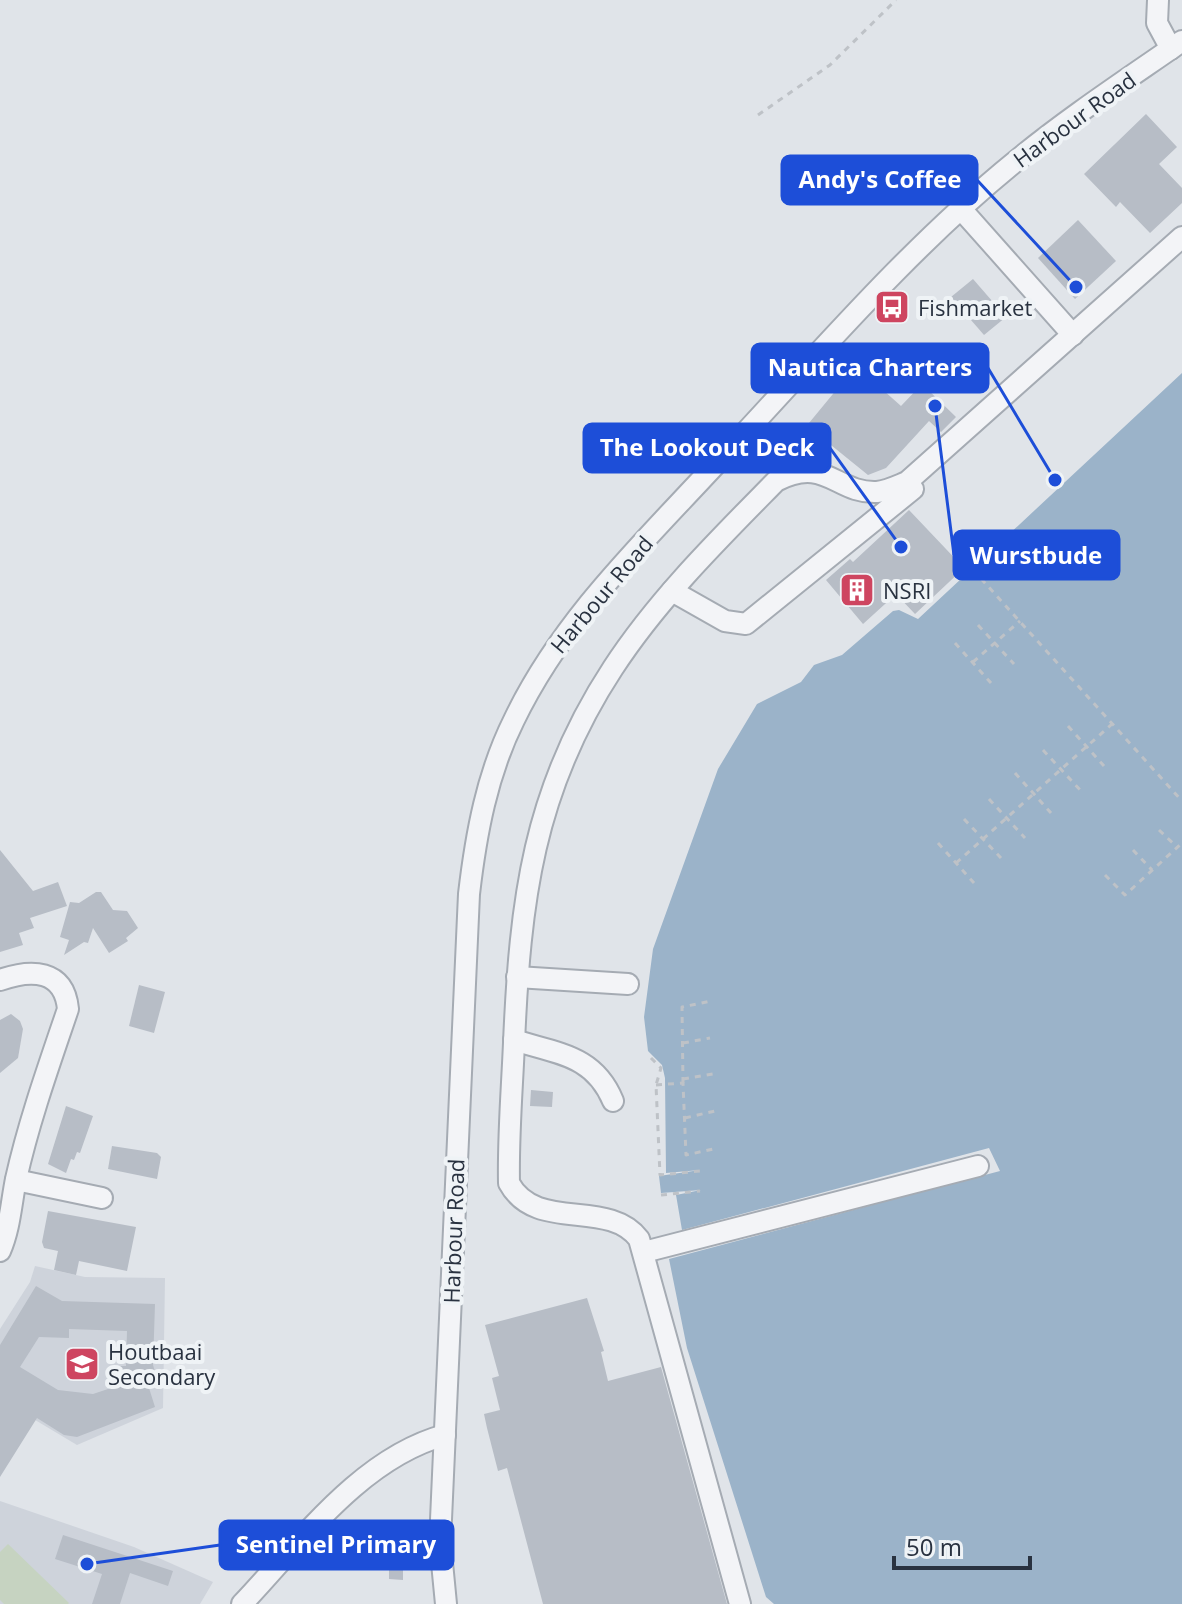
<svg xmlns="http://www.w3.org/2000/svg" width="1182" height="1604" font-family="'Open Sans',sans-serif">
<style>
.built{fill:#ced3db}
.green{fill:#c6d3c1}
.water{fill:#9bb3c9}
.building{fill:#b7bdc6;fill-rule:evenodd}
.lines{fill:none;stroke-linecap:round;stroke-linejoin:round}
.minor-casing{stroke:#a5abb3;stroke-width:24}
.path{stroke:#bec2c7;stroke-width:3;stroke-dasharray:6 6;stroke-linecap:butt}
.minor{stroke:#f3f4f7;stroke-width:20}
.labels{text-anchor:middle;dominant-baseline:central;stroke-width:8;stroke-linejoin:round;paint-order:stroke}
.street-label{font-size:22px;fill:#293240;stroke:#eff3f6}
.poi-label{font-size:22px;fill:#293240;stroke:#eff3f6;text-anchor:start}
.leader{fill:none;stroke:#1d4ed8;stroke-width:3}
.callout-dot{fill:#1d4ed8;stroke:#eff3f6;stroke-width:3}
.callout{fill:#1d4ed8;stroke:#1d4ed8;stroke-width:3}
.callout-label{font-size:24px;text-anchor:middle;font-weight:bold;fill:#fff}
</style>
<rect width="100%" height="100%" fill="#e0e4e9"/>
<g class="built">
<path d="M35 1266 85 1277 165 1278 163 1408 77 1445 0 1399V1329L30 1282Z"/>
<path d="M0 1501 134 1547 213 1582 200 1604H0Z"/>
</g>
<path class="green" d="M8 1544 69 1603 68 1604H4L0 1600V1552Z"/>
<path class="water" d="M1182 373V1604H774L766 1597 687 1348 669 1259 1000 1171 989 1148 682 1230 676 1195 701 1190 661 1193 659 1176 700 1170 666 1173 665 1078 662 1065 648 1051 644 1017 653 949 718 769 757 704 801 682 814 665 842 655 893 611 899 610 918 619Z"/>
<g class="building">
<path d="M1146 114 1177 147 1159 164 1182 188V203L1150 233 1120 202 1116 207 1084 174Z"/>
<path d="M1078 220 1116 261 1075 299 1038 258Z"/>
<path d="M973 279 1006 317 984 335 951 297Z"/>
<path d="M856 366 901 406 922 384 956 417 941 432 929 421 886 468 868 475 826 441 816 452 795 440Z"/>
<path d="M909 510 964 568 915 614 896 594 863 624 826 580 850 559 853 562Z"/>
<path d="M0 850 33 891 58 882 67 906 30 918 34 928 19 933 23 945 0 952Z"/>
<path d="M96 892H101L113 910 127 911 138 928 126 938 128 941 109 953 93 928 88 943 84 942 64 955 69 940 60 937 70 902 79 903Z"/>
<path d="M139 985 165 992 154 1033 129 1026Z"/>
<path d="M11 1014 20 1021 23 1029 18 1058 0 1073V1020Z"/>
<path d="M531 1090 553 1092 552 1107 530 1106Z"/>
<path d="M66 1106 93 1116 80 1153 77 1152 74 1160 71 1159 66 1173 48 1164Z"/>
<path d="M112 1146 157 1153 161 1157 157 1179 108 1169Z"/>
<path d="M48 1211 136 1227 127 1271 79 1261 76 1275 54 1270 58 1251 44 1248 42 1242Z"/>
<path d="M36 1286 62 1301 155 1304 153 1365 159 1385 149 1388 155 1407 77 1437 64 1435 37 1418 0 1477V1345ZM69 1329 127 1331 126 1366H118L117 1386 93 1394 58 1390 20 1367 39 1337 69 1338Z"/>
<path d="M587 1298 604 1351 601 1352 608 1381 661 1367 727 1604H543L507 1468 498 1471 487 1428 484 1414 500 1410 492 1378 499 1376 485 1325Z"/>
<path d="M63 1535 173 1571 168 1586 130 1573 120 1604H92L102 1574 55 1559Z"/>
<path d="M389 1553H403V1580L389 1579Z"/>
</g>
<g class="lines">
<g class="minor-casing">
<g id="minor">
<path d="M1158 0 1157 23 1171 49"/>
<path d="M961 209 1073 335"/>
<path d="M672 591 725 621 746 624 913 489"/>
<path d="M517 977 628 984"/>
<path d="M0 980C31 969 64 969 68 1009 49 1065 29 1121 16 1179 11 1204 10 1228 0 1251"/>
<path d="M514 1040C558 1054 594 1055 613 1101"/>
<path d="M16 1180 102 1198"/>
<path d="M644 1252 978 1166"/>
<path d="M242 1604C300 1543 360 1458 445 1435"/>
<path d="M446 1604 440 1542 469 894C476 834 487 774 514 720 562 620 641 545 715 465 812 362 905 251 1016 161 1068 118 1126 80 1182 41"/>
<path d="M740 1604 639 1239C608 1198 536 1233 509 1183 508 1136 512 1090 514 1043 520 901 533 790 613 668 658 599 719 539 776 481 826 455 836 494 877 492 887 491 897 486 907 482L1182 237"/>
</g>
</g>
<g class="path">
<path d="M758 115 830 65 896 0"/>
<path d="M957 552 1182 801"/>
<path d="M978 625 1014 664"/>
<path d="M955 643 991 683"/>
<path d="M973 662 1020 621"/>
<path d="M1068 726 1104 766"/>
<path d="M1043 750 1082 792"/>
<path d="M1015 773 1051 813"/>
<path d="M989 799 1025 838"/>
<path d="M964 819 1001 858"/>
<path d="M1159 830 1177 847"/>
<path d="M938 843 974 883"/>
<path d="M1133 850 1152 870"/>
<path d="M956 863 1112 724"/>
<path d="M1105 875 1125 895 1182 843"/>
<path d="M683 1043 710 1038"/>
<path d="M651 1058 661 1068 656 1085 660 1175 700 1171"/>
<path d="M683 1079 713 1074"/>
<path d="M683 1083 682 1007 711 1001"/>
<path d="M656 1085 683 1083 686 1155 718 1148"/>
<path d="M685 1118 715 1111"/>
<path d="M661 1195 700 1191"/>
</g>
<use href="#minor" class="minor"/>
</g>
<defs>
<g id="bus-square" transform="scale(1.8)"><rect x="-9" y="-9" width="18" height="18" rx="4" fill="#ce4560" stroke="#eff3f6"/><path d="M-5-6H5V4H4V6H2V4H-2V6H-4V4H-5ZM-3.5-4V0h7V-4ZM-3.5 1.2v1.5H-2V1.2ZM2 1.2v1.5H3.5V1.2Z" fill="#fff"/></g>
<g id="building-square" transform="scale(1.8)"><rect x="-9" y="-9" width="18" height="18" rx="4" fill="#ce4560" stroke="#eff3f6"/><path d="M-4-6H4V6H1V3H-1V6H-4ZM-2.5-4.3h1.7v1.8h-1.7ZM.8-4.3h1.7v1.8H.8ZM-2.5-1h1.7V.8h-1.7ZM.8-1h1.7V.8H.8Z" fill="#fff"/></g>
<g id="school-square" transform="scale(1.8)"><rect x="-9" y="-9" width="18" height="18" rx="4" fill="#ce4560" stroke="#eff3f6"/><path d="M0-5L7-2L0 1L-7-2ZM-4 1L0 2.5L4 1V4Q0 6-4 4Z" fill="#fff"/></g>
</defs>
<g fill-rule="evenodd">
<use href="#bus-square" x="892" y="307"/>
<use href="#building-square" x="857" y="590"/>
<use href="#school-square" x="82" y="1364"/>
</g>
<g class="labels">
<g class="street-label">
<text transform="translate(1074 119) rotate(-36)">Harbour Road</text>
<text transform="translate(601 594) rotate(-50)">Harbour Road</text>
<text transform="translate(453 1231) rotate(-88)">Harbour Road</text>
</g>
<g class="poi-label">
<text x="918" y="307">Fishmarket</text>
<text x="883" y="590">NSRI</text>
<text x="108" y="1351">Houtbaai<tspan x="108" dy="25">Secondary</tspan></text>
</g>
</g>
<path class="leader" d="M1076 287L977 180M1055 480L988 368M901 547L830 448M935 406L954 555M87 1564L220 1545"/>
<g class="callout-dot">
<circle cx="1076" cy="287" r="8"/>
<circle cx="1055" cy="480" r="8"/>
<circle cx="901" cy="547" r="8"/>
<circle cx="935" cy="406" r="8"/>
<circle cx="87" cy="1564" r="8"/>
</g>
<g class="callout">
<rect x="782" y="156" width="195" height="48" rx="8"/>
<rect x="752" y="344" width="236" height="48" rx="8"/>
<rect x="584" y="424" width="246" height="48" rx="8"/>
<rect x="954" y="531" width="165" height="48" rx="8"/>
<rect x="220" y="1521" width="233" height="48" rx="8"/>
</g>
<g class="callout-label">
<text x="880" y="188">Andy's Coffee</text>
<text x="870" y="376">Nautica Charters</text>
<text x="707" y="456">The Lookout Deck</text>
<text x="1036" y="564">Wurstbude</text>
<text x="336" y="1553">Sentinel Primary</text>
</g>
<path d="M894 1556v12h136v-12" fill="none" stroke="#293240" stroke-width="4"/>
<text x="906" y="1556" font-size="24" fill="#293240" stroke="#eff3f6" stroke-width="6" paint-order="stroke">50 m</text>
</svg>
